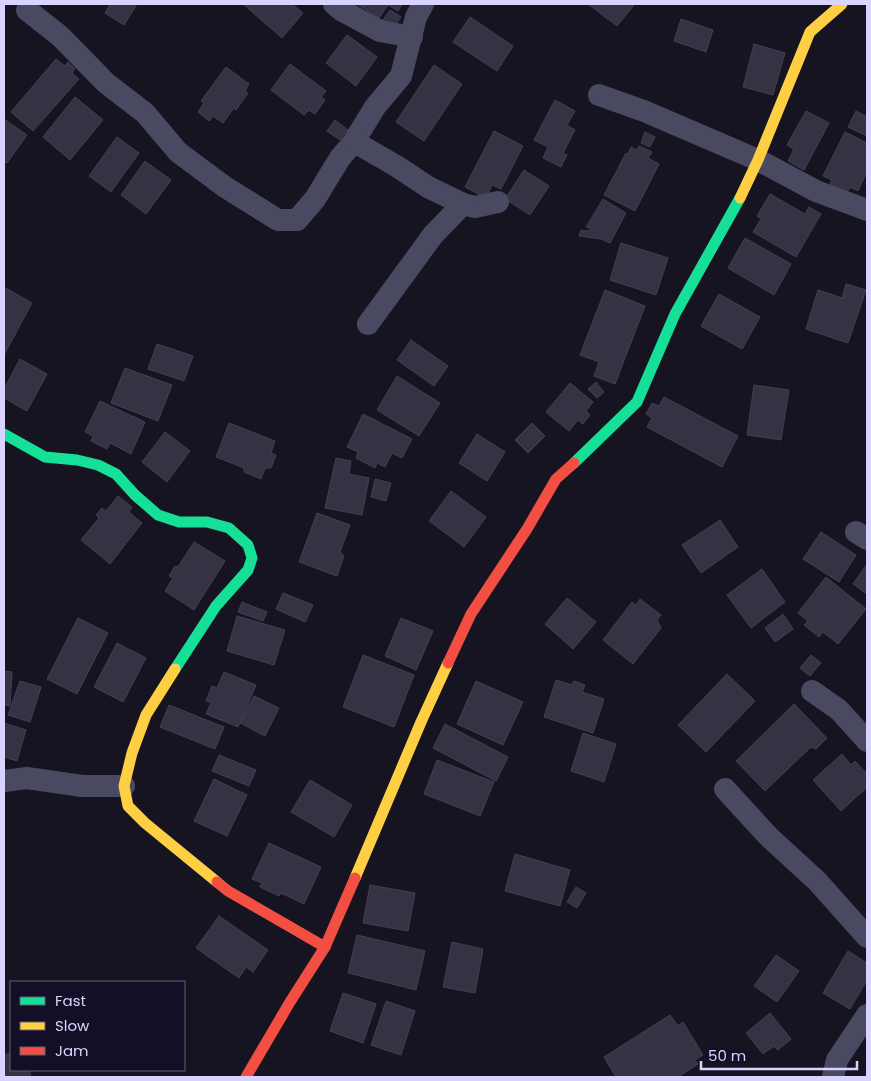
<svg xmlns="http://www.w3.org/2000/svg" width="871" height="1081" font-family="Poppins,sans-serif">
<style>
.building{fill:#343243;stroke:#433f54}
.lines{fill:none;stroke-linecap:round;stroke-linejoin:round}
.street{stroke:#4a4962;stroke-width:22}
.fast{stroke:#16e098;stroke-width:11}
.slow{stroke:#ffcf43;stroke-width:11}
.jam{stroke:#f24e42;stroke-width:11}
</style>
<rect width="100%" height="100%" fill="#161421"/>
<g class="building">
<path d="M110 4H137L124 25 105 13Z"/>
<path d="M243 4H292L303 13 282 38Z"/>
<path d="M357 4H402L398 11 388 5 379 18Z"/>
<path d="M588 4H635L617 26Z"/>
<path d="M390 10 401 17 394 27 383 20Z"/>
<path d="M470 17 513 46 497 71 453 42Z"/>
<path d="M681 19 713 30 706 52 674 41Z"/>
<path d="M347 35 377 57 356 86 326 63Z"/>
<path d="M754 44 785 53 773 95 743 87Z"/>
<path d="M56 59 65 66 68 62 75 69 72 73 79 79 33 131 11 112Z"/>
<path d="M290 64 326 91 321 97 325 100 315 114 309 110 304 115 271 90Z"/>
<path d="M434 65 462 84 424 141 396 122Z"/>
<path d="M226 67 249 84 245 91 248 93 236 110 234 108 223 123 213 116 209 121 198 112 204 103 201 101Z"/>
<path d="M75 97 103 120 70 160 43 137Z"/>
<path d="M555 100 575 111 567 125 575 130 563 153 567 155 561 167 543 158 548 147 534 140Z"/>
<path d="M806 111 829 123 804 170 788 161 794 149 787 145Z"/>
<path d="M856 111 867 117V136L848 127Z"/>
<path d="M4 119 27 135 7 163 4 161Z"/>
<path d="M335 120 348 130 340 140 327 131Z"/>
<path d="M494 131 523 146 501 189 492 185 486 198 465 187Z"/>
<path d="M645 132 655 137 650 147 641 143Z"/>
<path d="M845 132 867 143V171L858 191 850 187 845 197 828 188 832 180 823 176Z"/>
<path d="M117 137 139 153 111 192 89 176Z"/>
<path d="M639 146 652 152 648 158 659 164 635 211 604 195 626 153 628 154 631 147 637 150Z"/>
<path d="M145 161 171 180 146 214 121 195Z"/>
<path d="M524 170 549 186 530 215 505 199Z"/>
<path d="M770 194 805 214 809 207 821 214 796 257 753 232 761 219 757 216Z"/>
<path d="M603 199 626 213 610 243 601 239 579 236 581 230 589 231 591 229 586 227Z"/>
<path d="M745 238 791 264 774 295 728 268Z"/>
<path d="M621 243 668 258 656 295 610 280Z"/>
<path d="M846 284 866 290 848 343 806 329 818 290 842 298Z"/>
<path d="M4 287 32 303 4 355Z"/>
<path d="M605 290 645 306 615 384 594 376 599 362 580 355Z"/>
<path d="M719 294 760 317 742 349 701 326Z"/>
<path d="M411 340 448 366 434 386 397 360Z"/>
<path d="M157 344 193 356 184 381 148 369Z"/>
<path d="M20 359 47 374 27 411 4 398V389Z"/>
<path d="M125 368 172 385 158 421 111 403Z"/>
<path d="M397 376 440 403 419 436 377 410Z"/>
<path d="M596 382 604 392 597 398 588 389Z"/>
<path d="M570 383 593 402 586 411 590 415 583 424 578 420 569 431 546 412Z"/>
<path d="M754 385 789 390 781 440 747 435Z"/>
<path d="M664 397 738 436 722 467 647 427 652 418 646 414 652 403 659 406Z"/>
<path d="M100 401 145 422 131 454 110 443 107 449 91 441 93 436 85 432Z"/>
<path d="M363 414 412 439 402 458 392 453 385 467 377 463 375 468 356 458 358 452 347 447Z"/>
<path d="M229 423 275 441 271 453 276 455 271 468H265L261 479 244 472V468L216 457Z"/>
<path d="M532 423 545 436 528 453 515 440Z"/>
<path d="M165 432 190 451 167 482 142 462Z"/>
<path d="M477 434 505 452 487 481 459 463Z"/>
<path d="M336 458 351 461 349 474 369 478 362 515 325 508Z"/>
<path d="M375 479 391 483 386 501 371 497Z"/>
<path d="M451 491 486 517 464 547 429 521Z"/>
<path d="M118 496 132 507 129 512 142 523 110 564 81 540 99 518 96 515 102 508 106 511Z"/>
<path d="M317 513 350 525 340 552 344 556 337 576 299 562Z"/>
<path d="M720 520 738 547 701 573 682 545Z"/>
<path d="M821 532 856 555 839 582 803 559Z"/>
<path d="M194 542 225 561 194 610 165 591 173 578 169 576 175 566 178 567Z"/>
<path d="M867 564V594L853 584Z"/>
<path d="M762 569 785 602 751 628 727 595Z"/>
<path d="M826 577 866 609 838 644 823 632 819 637 804 625 808 621 798 613Z"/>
<path d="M283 593 313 605 305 622 276 609Z"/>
<path d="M567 598 596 622 573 649 545 624Z"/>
<path d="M640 599 661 615 657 620 661 628 633 664 603 640 632 602 636 605Z"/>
<path d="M242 602 267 612 263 621 238 612Z"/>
<path d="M783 614 793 629 775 642 765 628Z"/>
<path d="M237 616 285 630 274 665 227 651Z"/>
<path d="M78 618 108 633 77 694 47 679Z"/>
<path d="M401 618 433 631 416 670 385 656Z"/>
<path d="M117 643 146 658 123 702 94 687Z"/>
<path d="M363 655 414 675 394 727 343 707Z"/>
<path d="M811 655 821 663 810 676 800 668Z"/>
<path d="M4 671 12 672 10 706 4 705Z"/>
<path d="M224 672 256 685 238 727 206 714 211 703 206 701 212 686 217 688Z"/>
<path d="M727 674 755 701 706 752 678 725Z"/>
<path d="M556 680 572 685 574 681 585 685 582 692 604 699 593 733 544 717Z"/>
<path d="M20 681 41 687 30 722 8 715Z"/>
<path d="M476 681 523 702 503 745 457 724Z"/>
<path d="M254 696 279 708 265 736 240 723Z"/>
<path d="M794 704 827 738 816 749 811 747 765 791 736 761Z"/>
<path d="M169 705 224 727 215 749 160 727Z"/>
<path d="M4 723 26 730 17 761 4 757Z"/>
<path d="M445 724 508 757 496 781 433 748Z"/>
<path d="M583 733 616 744 604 782 571 771Z"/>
<path d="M842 754 851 765 855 761 867 774 864 778 867 782V787L841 811 813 780Z"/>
<path d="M219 755 256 770 249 786 212 771Z"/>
<path d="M437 760 494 782 480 816 424 794Z"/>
<path d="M214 779 247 795 227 836 194 821Z"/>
<path d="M310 780 352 805 334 837 291 812Z"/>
<path d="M269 843 321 867 304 904 281 893 279 896 260 887 262 883 252 879Z"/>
<path d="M515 854 570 870 560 906 505 891Z"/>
<path d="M370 885 415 893 408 931 363 923Z"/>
<path d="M576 887 586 893 577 908 567 902Z"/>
<path d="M219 916 268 950 253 972 246 967 239 978 196 948Z"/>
<path d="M357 935 425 951 416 990 348 973Z"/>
<path d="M452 942 483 949 475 993 443 987Z"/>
<path d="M848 951 867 963V980L850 1009 823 993Z"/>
<path d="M776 955 799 971 777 1002 754 986Z"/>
<path d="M343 993 376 1004 363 1043 330 1031Z"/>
<path d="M386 1001 415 1011 401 1055 371 1045Z"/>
<path d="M770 1013 791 1039 778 1050 774 1046 763 1054 746 1033Z"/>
<path d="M670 1015 678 1026 683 1022 703 1055 695 1060 698 1064 678 1077H616L604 1057Z"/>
<path d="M11 1053V1070H29L31 1077H4V1055Z"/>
</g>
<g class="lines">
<g class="street">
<path d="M334 4 341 10 380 31 412 37"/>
<path d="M27 10 60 36 106 83 145 113 178 152 225 187 278 220H297L315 199 340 158 353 143 375 107 401 76 416 17 423 4"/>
<path d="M599 95 644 111 758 160 816 191 867 210"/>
<path d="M353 143 360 145 398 167 428 187 463 204 475 207 498 202"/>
<path d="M368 324 433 235 463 204"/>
<path d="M856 532 867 539"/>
<path d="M812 691 839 710 867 741"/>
<path d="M4 781 27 778 82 786H124"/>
<path d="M725 789 768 836 817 881 867 937"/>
<path d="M833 1077 837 1060 867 1015"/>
</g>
<g class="fast">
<path d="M4 434 45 457 77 460 98 465 116 474 135 495 158 515 179 522H207L229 528 248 545 252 558 248 570 216 606 175 669"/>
<path d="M574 463 637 402 675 314 740 198"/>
</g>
<g class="slow">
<path d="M740 198 758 160 810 32 842 4"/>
<path d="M175 669 146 715 132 753 124 786 128 806 145 823 217 882"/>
<path d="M355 878 421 722 448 663"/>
</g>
<g class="jam">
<path d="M448 663 471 614 527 529 556 479 574 463"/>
<path d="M217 882 228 891 325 947"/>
<path d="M246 1077 290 1002 325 947 355 878"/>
</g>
</g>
<rect width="871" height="1081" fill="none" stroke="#d9d4ff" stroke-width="10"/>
<rect x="10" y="981" width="175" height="90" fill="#130f26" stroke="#625e7d"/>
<rect x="20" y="997" width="25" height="8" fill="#16e098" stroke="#625e7d"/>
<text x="55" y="1006" font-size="15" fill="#d9d4ff">Fast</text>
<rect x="20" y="1022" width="25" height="8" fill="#ffcf43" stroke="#625e7d"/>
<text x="55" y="1031" font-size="15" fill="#d9d4ff">Slow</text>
<rect x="20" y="1047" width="25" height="8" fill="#f24e42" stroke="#625e7d"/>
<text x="55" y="1056" font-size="15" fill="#d9d4ff">Jam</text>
<path d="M701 1061v8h156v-8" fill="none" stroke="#d9d4ff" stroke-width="2.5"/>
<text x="708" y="1061" font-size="15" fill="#d9d4ff" stroke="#130f26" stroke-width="4" paint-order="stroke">50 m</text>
</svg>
